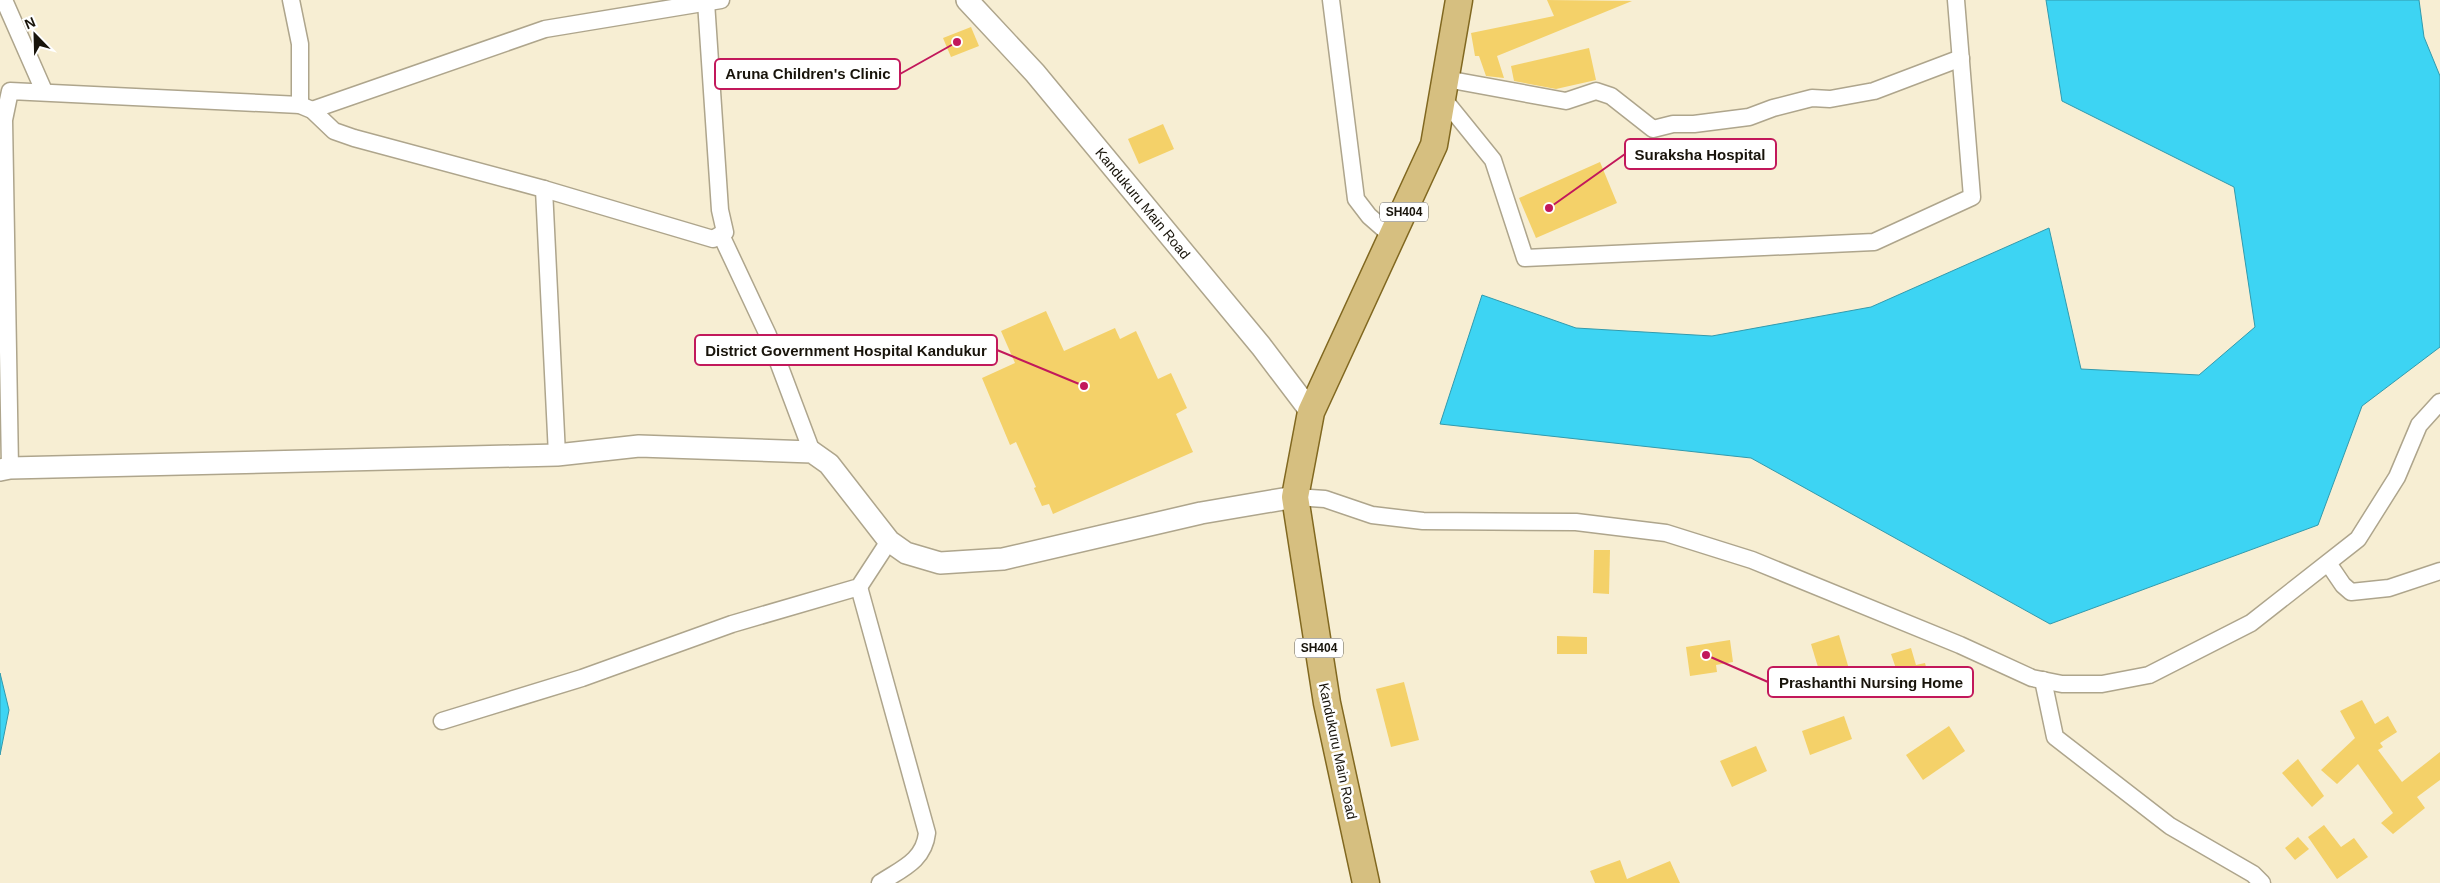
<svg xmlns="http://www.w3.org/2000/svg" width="2440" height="883" font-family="Helvetica,sans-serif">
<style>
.water{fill:#3dd4f3;stroke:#329aad}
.building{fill:#f4d169}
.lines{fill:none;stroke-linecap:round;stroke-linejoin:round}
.minor-casing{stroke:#aea58c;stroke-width:19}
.tertiary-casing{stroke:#aea58c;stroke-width:24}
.primary-casing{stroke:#816820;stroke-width:29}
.minor{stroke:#fff;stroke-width:16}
.tertiary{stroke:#fff;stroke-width:21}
.primary{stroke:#d6bf80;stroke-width:26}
.labels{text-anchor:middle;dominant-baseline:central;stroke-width:5;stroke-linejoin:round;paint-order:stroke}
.shield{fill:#fff;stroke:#5d5a54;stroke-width:1}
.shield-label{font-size:12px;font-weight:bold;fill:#18140b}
.street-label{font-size:14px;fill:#18140b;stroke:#fff}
.leader{fill:none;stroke:#c2185b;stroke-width:2}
.callout-dot{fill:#c2185b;stroke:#fff;stroke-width:2}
.callout{fill:#fff;stroke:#c2185b;stroke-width:2}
.callout-label{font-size:15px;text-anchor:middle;font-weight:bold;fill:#18140b}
</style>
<rect width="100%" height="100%" fill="#f7eed3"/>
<g class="water">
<path d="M2046 0H2419L2424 37 2440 76V347L2362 406 2318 525 2050 624 1751 458 1440 424 1482 295 1576 328 1712 336 1871 307 2049 228 2081 369 2199 375 2255 327 2234 187 2062 101Z"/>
<path d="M0 673 9 710 0 755Z"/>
</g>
<g class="building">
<path d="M1547 0 1632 1 1497 56 1504 78 1486 76 1479 56H1475L1471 33 1554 16Z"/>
<path d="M971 27 979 46 951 57 943 38Z"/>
<path d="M1589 48 1596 80 1556 89 1514 81 1511 66Z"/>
<path d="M1163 124 1174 149 1139 164 1128 139Z"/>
<path d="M1600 162 1617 203 1536 238 1519 198Z"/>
<path d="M1046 311 1064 351 1115 328 1120 339 1136 331 1158 379 1171 373 1187 408 1176 414 1193 452 1053 514 1049 504 1042 506 1034 488 1036 487 1016 442 1010 445 982 378 1015 363 1001 331Z"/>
<path d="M1594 550H1610L1609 594 1593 593Z"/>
<path d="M1839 635 1849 669 1821 677 1811 644Z"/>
<path d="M1557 636 1587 637V654H1557Z"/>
<path d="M1730 640 1733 662 1716 665 1717 672 1690 676 1686 647Z"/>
<path d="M1911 648 1916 665 1925 663 1930 682 1903 689 1891 654Z"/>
<path d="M1404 682 1419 740 1391 747 1376 689Z"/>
<path d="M2362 700 2375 724 2388 716 2397 732 2380 743 2383 747 2378 750 2402 782 2440 752V780L2417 797 2425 808 2393 834 2381 823 2393 813 2358 764 2337 784 2321 770 2355 738 2340 711Z"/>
<path d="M1844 716 1852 739 1810 755 1802 731Z"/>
<path d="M1949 726 1965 751 1923 780 1906 755Z"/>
<path d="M1756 746 1767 771 1732 787 1720 761Z"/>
<path d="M2298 759 2324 796 2312 807 2282 773Z"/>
<path d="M2324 825 2341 847 2354 838 2368 857 2337 879 2308 837Z"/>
<path d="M2298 837 2309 849 2295 860 2285 848Z"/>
<path d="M1620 860 1627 879 1670 861 1680 883H1595L1590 871Z"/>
</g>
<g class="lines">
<g class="minor-casing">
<g id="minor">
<path d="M4 0 44 91"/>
<path d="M291 0 300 44V105"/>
<path d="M1331 0 1356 199 1369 216 1393 237"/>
<path d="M1446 79 1566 101 1596 91 1611 96 1653 129 1673 124H1694L1749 117 1773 108 1812 98 1830 99 1874 91 1961 58"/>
<path d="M1442 97 1493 160 1525 258 1874 242 1972 197 1956 0"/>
<path d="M312 110 545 29 721 0"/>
<path d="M544 189 557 455"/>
<path d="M721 235 768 335 812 452"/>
<path d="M10 468 4 120 10 91 300 105 312 110 334 131 354 138 544 189 713 239 725 232 720 210 706 2"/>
<path d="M1295 497 1325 499 1372 515 1423 521 1576 522 1666 533 1752 560 1960 645 2032 678 2062 684H2102L2149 675 2251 623 2358 539 2397 477 2419 425 2440 402"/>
<path d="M2328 563 2343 585 2351 592 2389 588 2440 571"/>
<path d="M859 587 927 833C924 861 901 869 880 883"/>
<path d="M2043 680 2055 737 2170 826 2253 874 2262 883"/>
<path d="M442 721 582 678 732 624 859 587 889 541"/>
</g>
</g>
<g class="tertiary-casing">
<g id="tertiary">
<path id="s1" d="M967 0 1035 73 1261 346 1311 412"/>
<path d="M0 470 10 468 557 455 639 446 812 452 829 464 889 541 906 553 940 563 1003 559 1201 513 1295 497"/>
</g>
</g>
<g class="primary-casing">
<path id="primary" d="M1366 883 1327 703 1295 497 1311 412 1434 145 1459 0"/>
</g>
<use href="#minor" class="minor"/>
<use href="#tertiary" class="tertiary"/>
<use href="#primary" class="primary"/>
</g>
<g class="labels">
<g class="shield">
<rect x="1380" y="202.5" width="48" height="19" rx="4"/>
<rect x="1295" y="638.5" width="48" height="19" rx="4"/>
</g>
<g class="shield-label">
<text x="1404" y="212">SH404</text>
<text x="1319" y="648">SH404</text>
</g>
<g class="street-label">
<text stroke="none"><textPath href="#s1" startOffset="269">Kandukuru Main Road</textPath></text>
<text transform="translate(1338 751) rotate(78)">Kandukuru Main Road</text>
</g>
</g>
<path class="leader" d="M957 42L900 74M1549 208L1625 154M1084 386L997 350M1706 655L1768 682"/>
<g class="callout-dot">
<circle cx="957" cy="42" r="5"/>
<circle cx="1549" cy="208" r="5"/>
<circle cx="1084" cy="386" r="5"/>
<circle cx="1706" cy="655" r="5"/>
</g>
<g class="callout">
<rect x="715" y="59" width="185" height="30" rx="5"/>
<rect x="1625" y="139" width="151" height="30" rx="5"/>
<rect x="695" y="335" width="302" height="30" rx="5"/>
<rect x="1768" y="667" width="205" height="30" rx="5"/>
</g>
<g class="callout-label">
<text x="808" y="79">Aruna Children's Clinic</text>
<text x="1700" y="160">Suraksha Hospital</text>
<text x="846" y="356">District Government Hospital Kandukur</text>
<text x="1871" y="688">Prashanthi Nursing Home</text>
</g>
<g transform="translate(35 35) rotate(337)" stroke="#ffffff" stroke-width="4" paint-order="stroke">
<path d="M0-4L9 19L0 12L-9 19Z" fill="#18140b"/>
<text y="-8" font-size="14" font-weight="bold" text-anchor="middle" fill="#18140b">N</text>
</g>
</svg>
